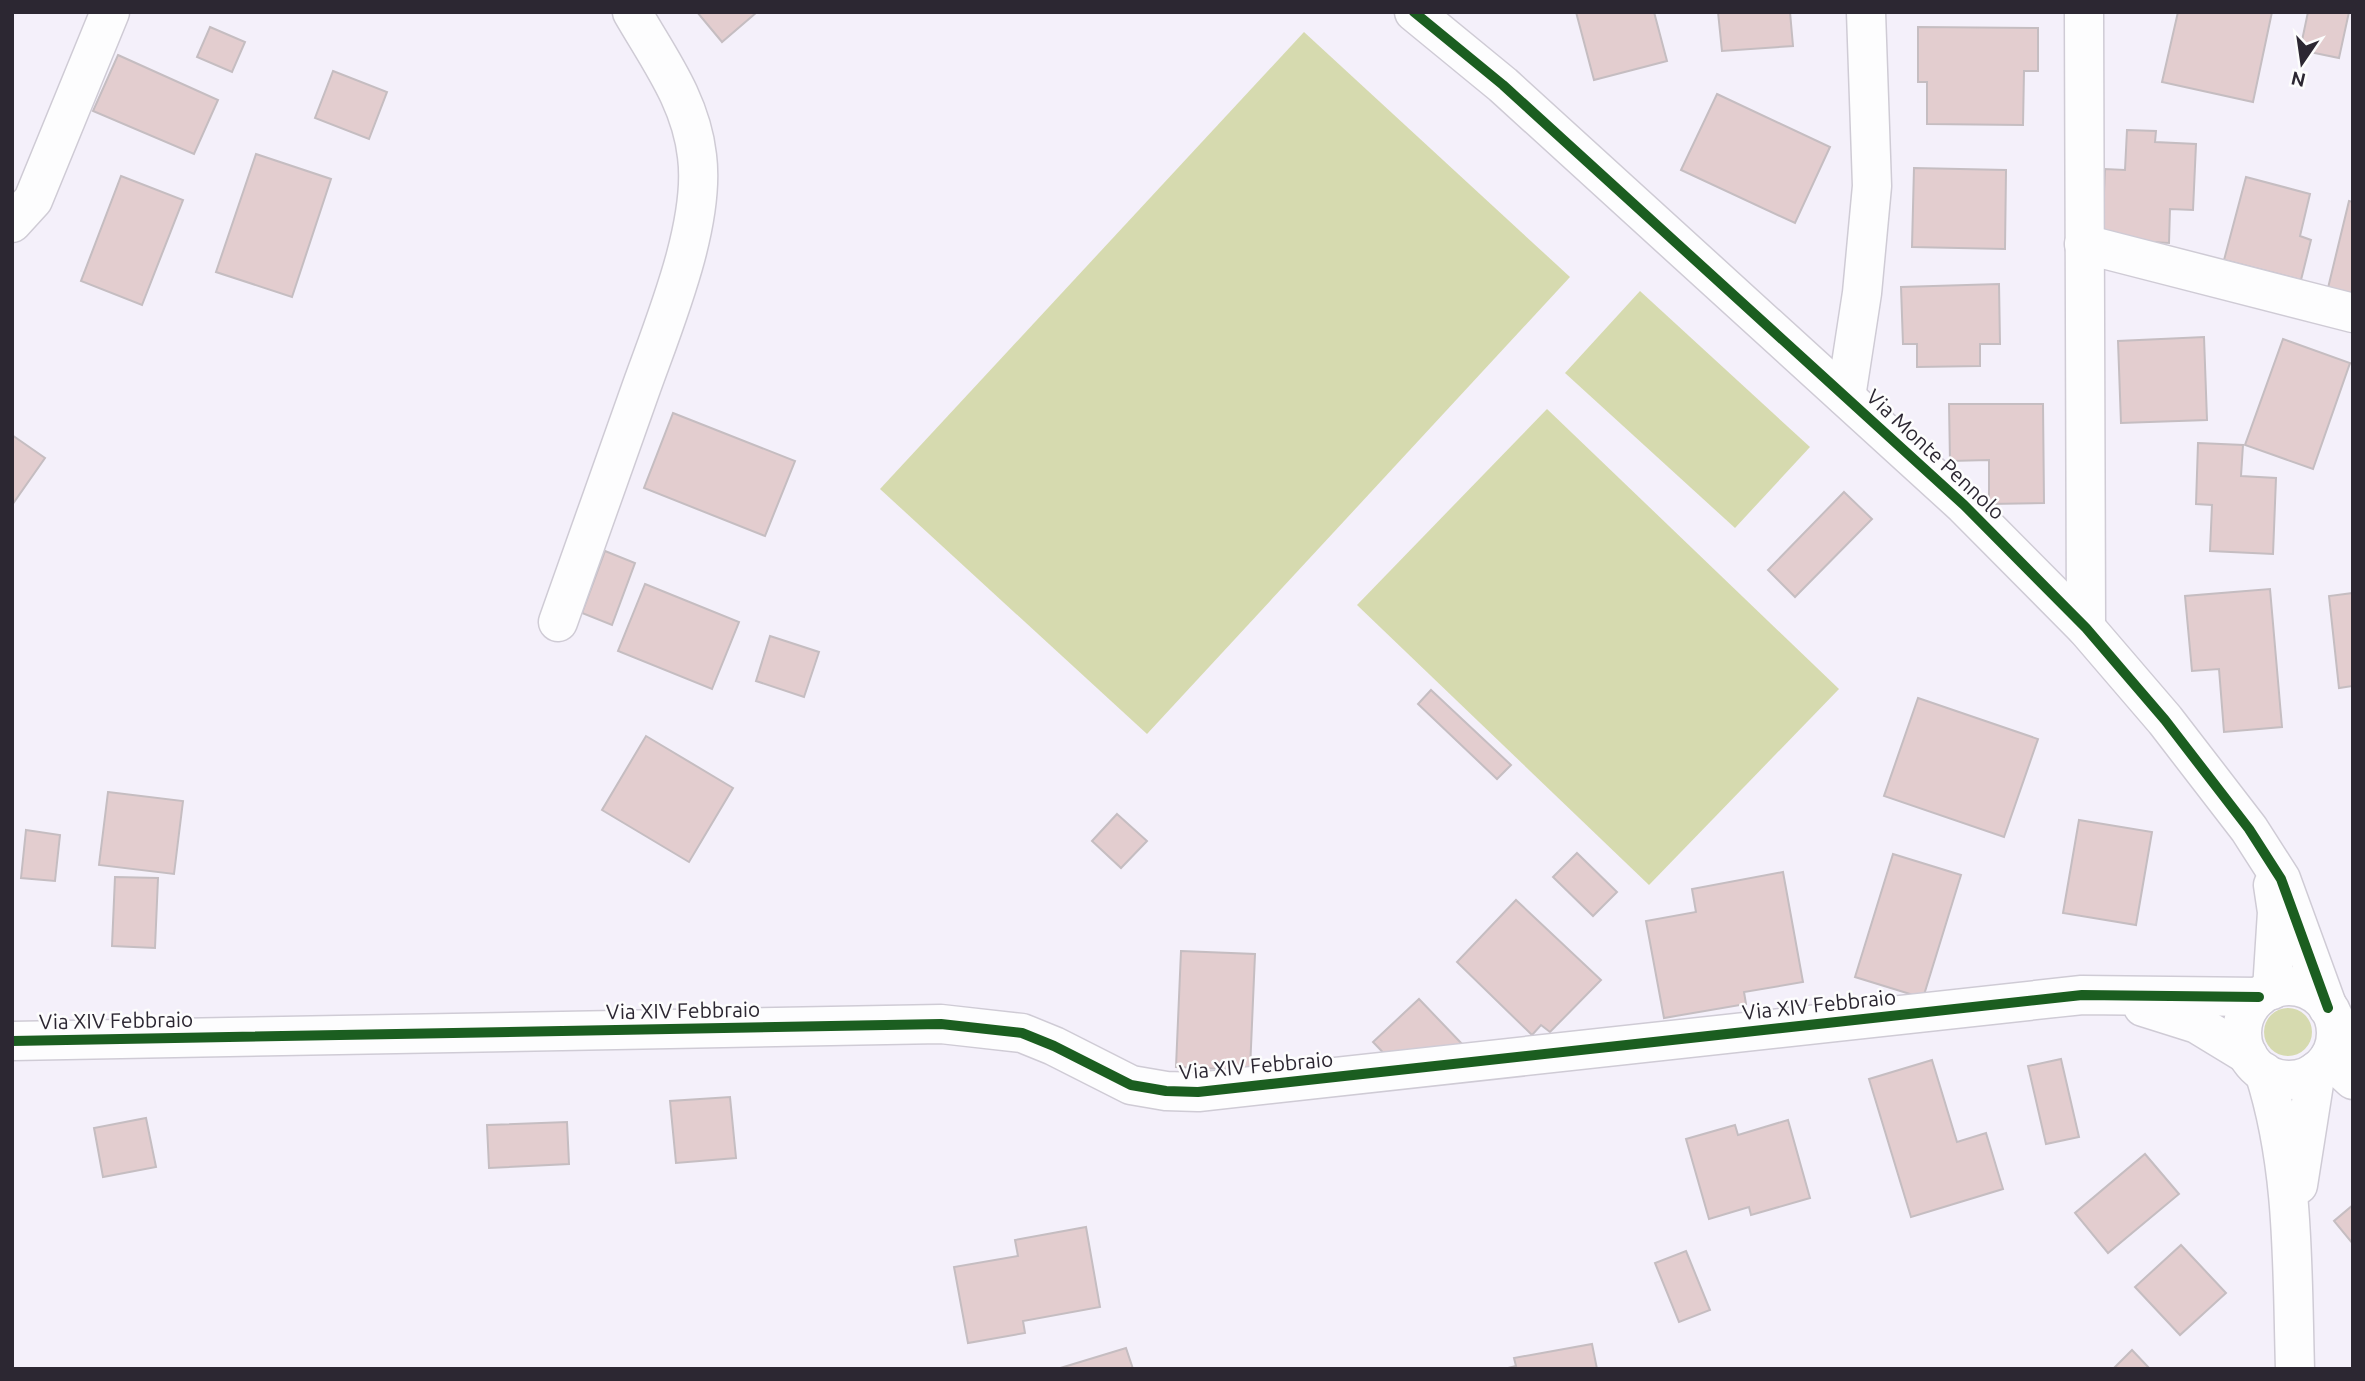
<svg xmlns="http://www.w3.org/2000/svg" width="2365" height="1381" font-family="Ubuntu,sans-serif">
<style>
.green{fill:#d6daaf}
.building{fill:#e3cdcf;stroke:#c5bdc1;stroke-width:2}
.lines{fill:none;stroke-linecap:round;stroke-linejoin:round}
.minor-casing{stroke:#cfcbd5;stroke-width:41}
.minor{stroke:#fdfdfe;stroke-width:38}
.cycleway-casing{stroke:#fdfdfd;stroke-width:15}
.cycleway{stroke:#1b5e20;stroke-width:10}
.labels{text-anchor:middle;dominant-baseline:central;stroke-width:5;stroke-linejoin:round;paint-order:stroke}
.street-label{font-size:21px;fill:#2c2732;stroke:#fdfdfd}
</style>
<rect width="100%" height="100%" fill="#f4f0fa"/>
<g class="green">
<path d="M1304 32 1570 277 1147 734 880 489Z"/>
<path d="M1640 291 1810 447 1735 528 1565 373Z"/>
<path d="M1547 409 1839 689 1649 885 1357 605Z"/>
<circle cx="2288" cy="1032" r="24"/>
</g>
<g class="building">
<path d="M697 12H757L722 42Z"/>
<path d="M1576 12H1654L1667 61 1594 80Z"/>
<path d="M1718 12H1790L1793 46 1722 51Z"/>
<path d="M2178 12H2272L2253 102 2162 82Z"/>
<path d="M2308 12H2349L2339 58 2300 50Z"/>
<path d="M210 27 245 42 232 72 197 57Z"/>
<path d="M1918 27 2038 28V71H2024L2023 125 1927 124V82H1918Z"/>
<path d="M118 55 218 100 194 154 93 111Z"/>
<path d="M333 71 387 92 369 139 315 118Z"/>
<path d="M1717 94 1830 147 1795 223 1681 170Z"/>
<path d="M2127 130 2156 131 2155 142 2196 144 2193 210 2170 209 2169 243 2102 239 2105 169 2125 170Z"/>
<path d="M256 154 331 179 292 297 216 272Z"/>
<path d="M1914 168 2006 170 2005 249 1912 247Z"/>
<path d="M121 176 183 200 142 305 81 281Z"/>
<path d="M2246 177 2310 194 2300 236 2311 240 2301 280 2224 260Z"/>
<path d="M2349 201 2353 202V294L2328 288Z"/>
<path d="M1999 284 2000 344H1980V366L1917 367V344H1903L1901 287Z"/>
<path d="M2204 337 2207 420 2121 423 2118 341Z"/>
<path d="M2283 339 2350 363 2313 469 2245 445Z"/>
<path d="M1949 404H2043L2044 503 1989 504V460L1950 461Z"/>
<path d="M673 413 795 461 765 536 644 488Z"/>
<path d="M12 435 45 458 12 505Z"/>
<path d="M2198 443 2243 445 2241 476 2276 478 2273 554 2210 551 2212 505 2196 504Z"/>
<path d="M1844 492 1872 519 1795 597 1768 570Z"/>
<path d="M605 551 635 563 612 625 582 613Z"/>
<path d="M645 584 739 622 712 689 618 651Z"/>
<path d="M2270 589 2282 727 2224 732 2219 669 2192 671 2185 596Z"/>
<path d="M2353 593V686L2339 688 2329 596Z"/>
<path d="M770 636 819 652 804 697 756 681Z"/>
<path d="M1431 690 1511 765 1497 779 1418 704Z"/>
<path d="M1918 698 2038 739 2004 837 1884 796Z"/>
<path d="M646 736 733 788 689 862 602 810Z"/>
<path d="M108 792 183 801 174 874 99 865Z"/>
<path d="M1117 814 1147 841 1121 868 1092 841Z"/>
<path d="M2079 820 2152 832 2136 925 2063 913Z"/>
<path d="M26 830 60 835 55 881 21 878Z"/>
<path d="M1577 853 1617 892 1593 916 1553 877Z"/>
<path d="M1893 854 1961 875 1923 998 1855 977Z"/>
<path d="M1783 872 1803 982 1744 992 1746 1004 1664 1018 1646 921 1696 912 1692 889Z"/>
<path d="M115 877 158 878 155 948 112 946Z"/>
<path d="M1516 900 1601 980 1550 1032 1541 1025 1532 1035 1457 962Z"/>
<path d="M1181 951 1255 954 1250 1070 1176 1067Z"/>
<path d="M1419 999 1463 1045 1393 1063 1373 1042Z"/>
<path d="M2061 1059 2079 1137 2046 1144 2028 1066Z"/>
<path d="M1932 1060 1957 1142 1986 1133 2003 1189 1911 1217 1869 1079Z"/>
<path d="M730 1097 736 1158 676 1163 670 1101Z"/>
<path d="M146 1118 156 1167 103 1177 94 1128Z"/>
<path d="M1788 1120 1810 1198 1751 1215 1749 1207 1709 1219 1686 1139 1735 1125 1738 1135Z"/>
<path d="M567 1122 569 1164 489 1168 487 1125Z"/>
<path d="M2145 1154 2179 1194 2108 1253 2075 1213Z"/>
<path d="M2353 1205V1244L2334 1221Z"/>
<path d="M1086 1227 1100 1307 1023 1321 1025 1333 968 1343 954 1267 1018 1256 1015 1240Z"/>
<path d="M2181 1245 2226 1293 2180 1335 2135 1287Z"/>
<path d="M1686 1251 1710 1310 1679 1322 1655 1263Z"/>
<path d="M1592 1344 1597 1369H1504L1516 1366 1514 1358Z"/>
<path d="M1126 1348 1133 1369H1057Z"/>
<path d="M2132 1350 2150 1369H2113Z"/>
</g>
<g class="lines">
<g class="minor-casing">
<g id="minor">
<path d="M1414 12 1503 85 1964 505 2086 628 2165 720 2249 829 2281 879 2328 1008"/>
<path d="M2084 12 2086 628"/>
<path d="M12 223 33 200 110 12"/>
<path d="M2084 244 2353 313"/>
<path d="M1846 397 1862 293 1872 186 1866 12"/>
<path d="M558 622C585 545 613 468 640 391 663 326 706 225 697 156 691 101 659 59 632 12"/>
<circle cx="2289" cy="1033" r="47"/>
<path d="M2272 990 2277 912 2273 885"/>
<path d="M2143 1007 2197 1024 2248 1055"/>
<path d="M12 1041 941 1024 1022 1033 1054 1046 1131 1085 1166 1091 1198 1092 2082 995 2259 997"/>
<path d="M2329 1058 2353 1080"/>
<path d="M2264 1072C2295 1168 2292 1269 2295 1369"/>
<path d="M2298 1185 2316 1071"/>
</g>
</g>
<use href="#minor" class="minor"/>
<g class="cycleway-casing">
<g id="cycleway">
<path d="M1414 12 1503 85 1964 505 2086 628 2165 720 2249 829 2281 879 2328 1008"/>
<path d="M12 1041 941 1024 1022 1033 1054 1046 1131 1085 1166 1091 1198 1092 2082 995 2259 997"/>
</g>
</g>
<use href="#cycleway" class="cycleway"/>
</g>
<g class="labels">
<g class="street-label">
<text transform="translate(1936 454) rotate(43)">Via Monte Pennolo</text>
<text transform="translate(1819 1004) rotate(-6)">Via XIV Febbraio</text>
<text transform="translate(683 1010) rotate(-1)">Via XIV Febbraio</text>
<text transform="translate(116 1020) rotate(-1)">Via XIV Febbraio</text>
<text transform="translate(1256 1065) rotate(-5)">Via XIV Febbraio</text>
</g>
</g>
<rect width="2365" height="1381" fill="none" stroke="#2c2732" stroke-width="28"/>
<g transform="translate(2302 63) rotate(193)" stroke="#fdfdfd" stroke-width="5" paint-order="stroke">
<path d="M0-5L12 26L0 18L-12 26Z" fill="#2c2732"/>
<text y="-10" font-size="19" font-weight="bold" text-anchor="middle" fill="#2c2732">N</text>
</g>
</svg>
